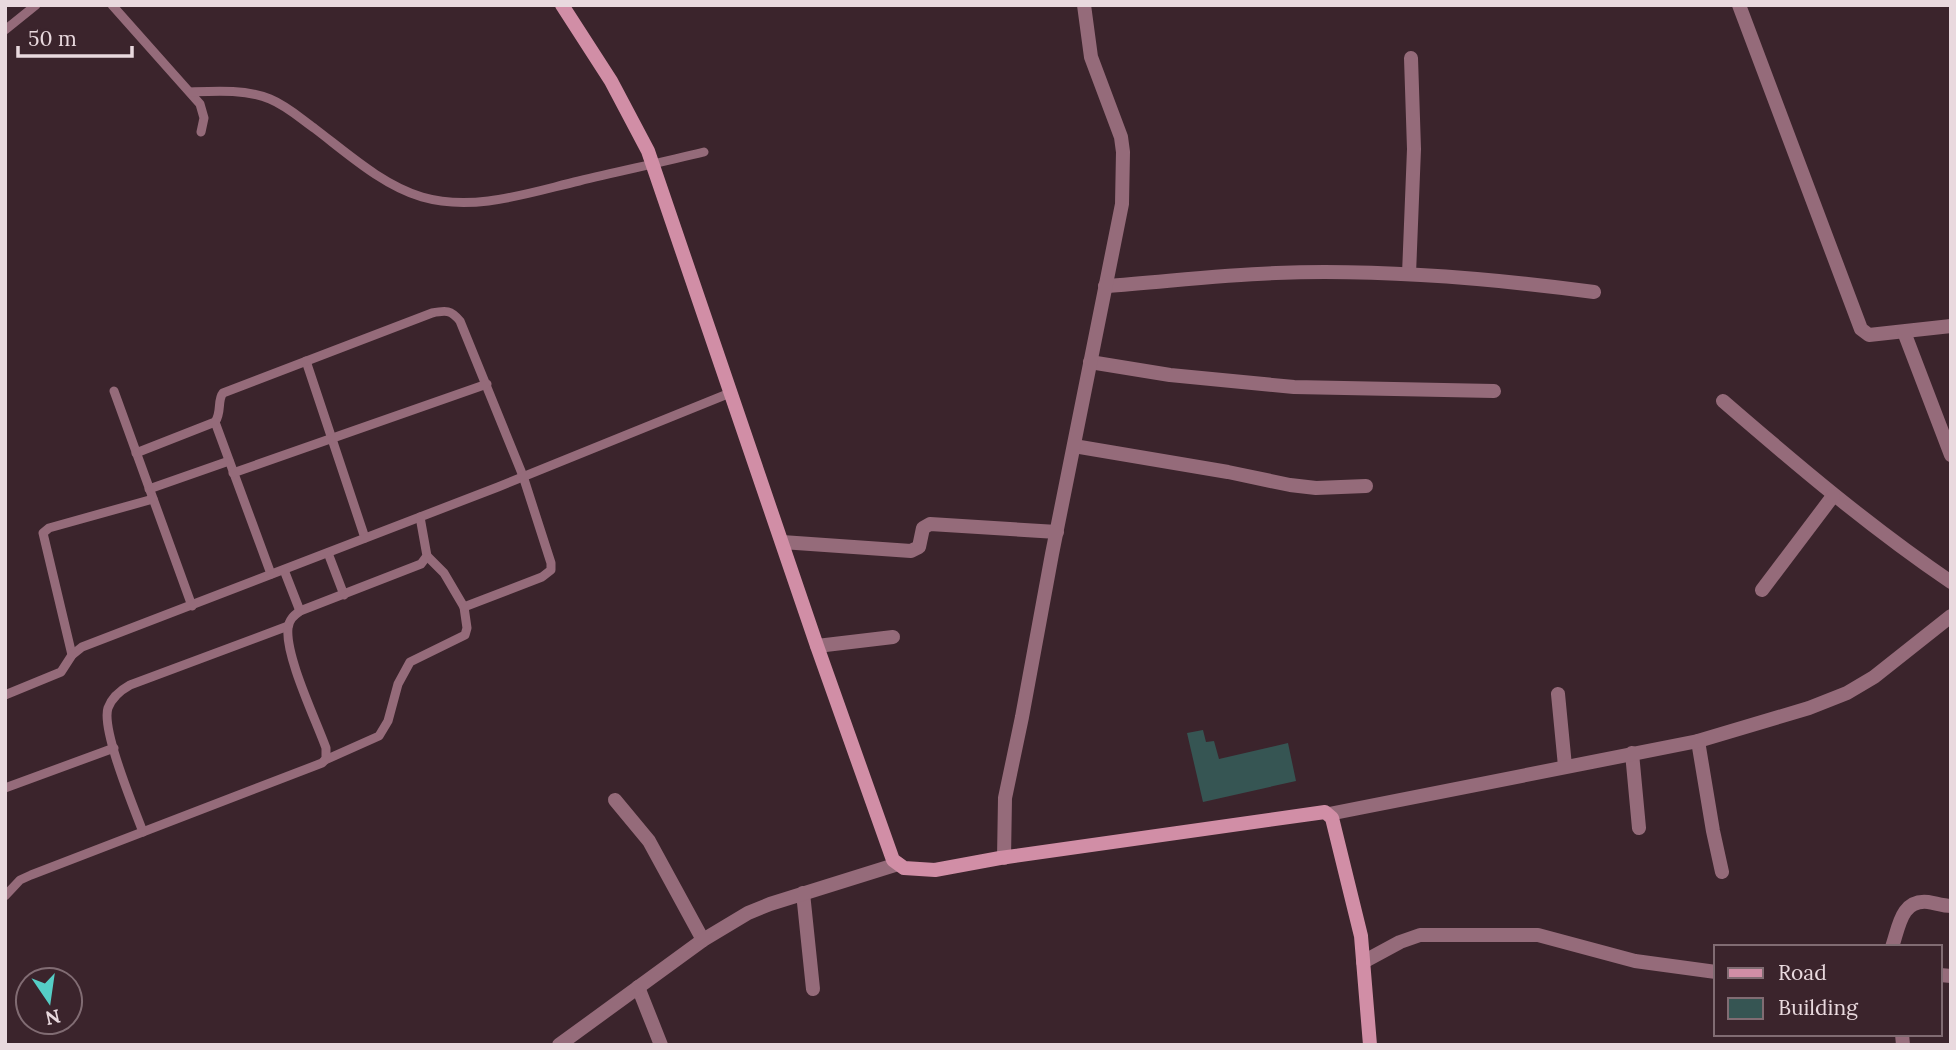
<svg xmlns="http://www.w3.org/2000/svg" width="1956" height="1050" font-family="Lora,serif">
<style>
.building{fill:#365553}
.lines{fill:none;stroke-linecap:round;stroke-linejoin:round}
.lane{stroke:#956b7a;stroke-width:9}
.street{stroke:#956b7a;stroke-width:14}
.secondary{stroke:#d18ea6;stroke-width:14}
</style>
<rect width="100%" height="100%" fill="#3b242c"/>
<path class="building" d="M1203 730 1206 742 1214 741 1219 759 1288 743 1296 781 1203 802 1187 733Z"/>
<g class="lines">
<g class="lane">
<path d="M112 5 200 104 204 118 201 132"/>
<path d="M5 30 36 5"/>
<path d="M190 92C215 91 246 89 270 99 287 106 300 118 314 128 347 153 382 185 422 197 474 212 528 193 579 181 621 171 663 162 704 152"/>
<path d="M306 361 365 538"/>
<path d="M114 391 192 606"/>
<path d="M215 422 271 574"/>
<path d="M136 453 215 422C222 413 217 400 223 393L432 313C446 310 451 310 460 321L523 476 551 563V570L542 577 464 607 467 628 465 635 410 662 398 684 388 721 379 736 325 760"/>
<path d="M233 473 487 384"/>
<path d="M149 489 229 461"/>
<path d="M328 553 344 595"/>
<path d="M427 556 444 573 464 607"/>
<path d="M284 570 300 611"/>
<path d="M72 655 43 533 49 528 153 499"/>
<path d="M5 695 61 672 72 655 82 647 498 487 730 393"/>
<path d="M5 788 114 748"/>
<path d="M143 832C134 808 101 729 108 708 112 697 121 690 130 685L288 626"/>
<path d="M5 896 20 880 31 875 322 763 326 759V748C316 720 285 656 288 628 289 620 293 616 300 611L421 564 427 556 420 517"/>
</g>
<g class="street">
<path d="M1739 5 1861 329 1869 335 1951 326"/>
<path d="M1409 274 1414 149 1411 58"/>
<path d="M1105 286C1162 282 1219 275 1276 273 1383 269 1488 278 1594 292"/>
<path d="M1904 332 1951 455"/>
<path d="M1090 362 1170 375 1294 387 1494 391"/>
<path d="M1723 401C1797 465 1870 527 1951 582"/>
<path d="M1074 446 1228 472 1290 485 1316 488 1366 486"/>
<path d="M782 542 911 551 919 547 923 528 930 524 1057 532"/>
<path d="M1762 590 1833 496"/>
<path d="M817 646 893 637"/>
<path d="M1558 694 1565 766"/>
<path d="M1698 741 1713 831 1722 872"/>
<path d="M1632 753 1639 828"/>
<path d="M615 800 649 841 703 940"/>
<path d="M1329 814 1698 741 1809 708 1847 693 1874 677 1951 616"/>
<path d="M1004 858 1005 798 1022 717 1052 554 1122 204 1123 152 1121 137 1091 57 1084 5"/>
<path d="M803 893 813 989"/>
<path d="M1892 947C1899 927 1901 899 1928 902 1935 903 1943 906 1951 906"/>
<path d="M1363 962 1400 942 1420 935H1538L1635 961 1716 972"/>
<path d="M1940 975 1951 976"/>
<path d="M638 987 661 1045"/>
<path d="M1902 1034 1903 1045"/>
<path d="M559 1045 703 940 748 913 770 904 898 864"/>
</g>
<path class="secondary" d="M562 5 611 81 648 151 817 646 893 860 904 868 935 870 1000 858 1325 812 1332 818 1361 936 1370 1045"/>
</g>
<rect width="1956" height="1050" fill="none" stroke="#e9d9de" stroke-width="14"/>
<rect x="1714" y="945" width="228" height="91" fill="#3b242c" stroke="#816c73" stroke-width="2"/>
<rect x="1728" y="968" width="35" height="10" fill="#d18ea6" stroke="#816c73" stroke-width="2"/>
<text x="1778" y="980" font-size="21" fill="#e9d9de">Road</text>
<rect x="1728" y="998" width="35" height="21" fill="#365553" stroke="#816c73" stroke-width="2"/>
<text x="1778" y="1015" font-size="21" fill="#e9d9de">Building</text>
<g transform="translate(49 1001) rotate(167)"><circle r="33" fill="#3b242c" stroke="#816c73" stroke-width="2"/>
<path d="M0-5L12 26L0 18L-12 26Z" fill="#55cec6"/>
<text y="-10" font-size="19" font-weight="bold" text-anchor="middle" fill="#e9d9de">N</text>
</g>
<path d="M18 46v10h114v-10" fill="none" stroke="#e9d9de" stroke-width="3.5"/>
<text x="28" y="46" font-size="21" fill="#e9d9de" stroke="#3b242c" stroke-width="5" paint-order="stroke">50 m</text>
</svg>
